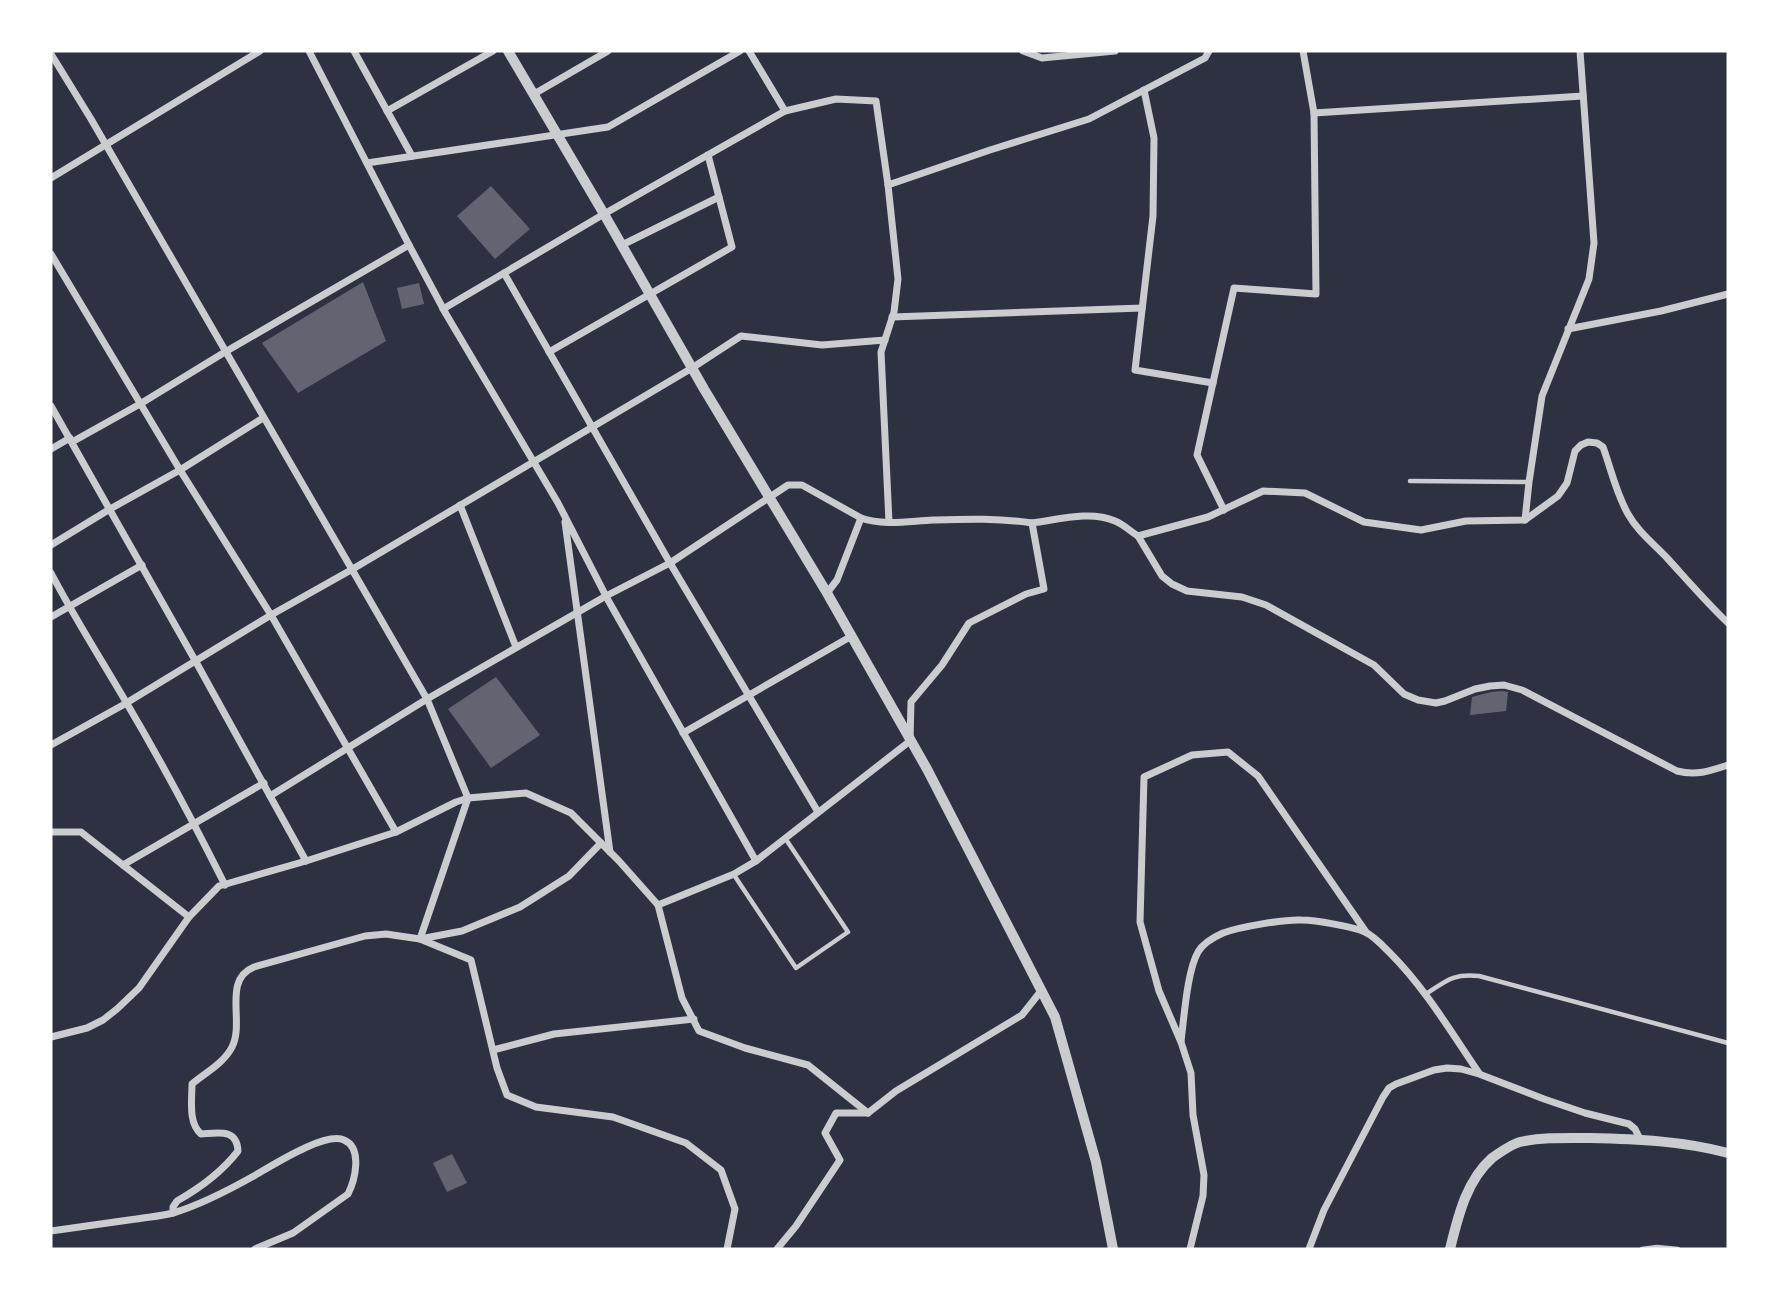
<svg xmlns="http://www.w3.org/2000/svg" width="1779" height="1300" font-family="Rubik,sans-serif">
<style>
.building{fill:#626471}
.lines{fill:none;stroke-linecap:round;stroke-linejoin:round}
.service{stroke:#caccd0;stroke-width:4.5}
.minor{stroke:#caccd0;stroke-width:7}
.tertiary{stroke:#caccd0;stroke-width:10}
</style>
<rect width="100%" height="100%" fill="#2d3142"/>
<g class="building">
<path d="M491 186 530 229 495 259 457 216Z"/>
<path d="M363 282 386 341 298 393 262 343Z"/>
<path d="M419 283 424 304 402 309 397 288Z"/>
<path d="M496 677 540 735 491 768 448 709Z"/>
<path d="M1503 691 1508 692 1506 711 1470 715 1472 697 1491 692Z"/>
<path d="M452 1154 467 1183 447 1192 433 1163Z"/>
</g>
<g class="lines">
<g class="service">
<path d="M1410 481 1529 482"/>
<path d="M734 875 796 968 848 932 785 838"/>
<path d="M1426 994C1446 981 1453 973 1479 976L1728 1043"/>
<path d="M1642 1249 1657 1247 1678 1249"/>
</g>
<g class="minor">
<path d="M309 51 409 245 446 314 558 503 608 600 756 861"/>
<path d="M354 51 412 156"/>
<path d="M749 51 785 111"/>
<path d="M1023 51 1042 58 1115 51"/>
<path d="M51 54 91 119 427 699 468 798 420 939 471 960 497 1068 507 1095 536 1107 613 1117 686 1143 721 1170 735 1209 727 1249"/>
<path d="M1144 90 1154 138 1153 216 1135 370 1213 383"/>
<path d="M534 94 608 51"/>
<path d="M387 111 493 51"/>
<path d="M1314 113 1583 96"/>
<path d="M367 163 608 127 740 51"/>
<path d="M51 178 260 51"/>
<path d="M888 185 990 150 1089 119 1205 58 1209 51"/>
<path d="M622 245 719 197"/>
<path d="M51 254 180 470 271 615 396 832"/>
<path d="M504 273 670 563 818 812"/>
<path d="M443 309 604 214 785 111 836 99 876 101 888 185 898 279 894 312 881 352 889 522"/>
<path d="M892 317 1142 308"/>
<path d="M1568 329 1661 311 1728 294"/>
<path d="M549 352 732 247 708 155"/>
<path d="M51 406 196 662 306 861"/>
<path d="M72 442 140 404 225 352 409 245"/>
<path d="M51 449 70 438"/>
<path d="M460 505 516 647"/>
<path d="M1224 510 1197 455 1234 288 1316 294 1314 113 1303 51"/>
<path d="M1525 520 1529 482 1542 396 1589 279 1594 243 1580 51"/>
<path d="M565 522 610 852"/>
<path d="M1138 536 1162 576 1172 584 1187 591 1242 597 1266 605 1374 665 1404 694 1418 700 1436 703 1445 701 1475 689 1490 686 1504 685 1522 690 1677 771C1696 776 1710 771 1728 765"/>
<path d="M51 545 110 509 180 470 263 418"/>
<path d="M51 573C74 617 101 659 126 702 161 761 194 823 225 885"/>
<path d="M827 593 837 580 861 518"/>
<path d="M51 617 142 565"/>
<path d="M683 733 850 637"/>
<path d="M51 745 123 705 271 615 351 570 692 368 741 336 822 345 885 340"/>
<path d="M270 796 427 699 606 596 670 563 788 485H802L861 518C884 526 909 521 933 520 967 519 998 518 1032 523"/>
<path d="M51 832H81L189 917"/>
<path d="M123 865 264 783"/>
<path d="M658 905 734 874 756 861 910 741 911 702 942 665 969 623 1026 594 1044 589 1032 523C1057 520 1090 510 1115 521 1123 524 1130 531 1138 536L1208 517 1263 491 1305 493 1364 522 1421 530 1466 521 1525 520 1558 496 1567 483 1575 451 1581 445 1588 442 1597 443 1603 447C1611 469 1616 493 1628 514 1638 532 1654 544 1668 559 1688 581 1707 603 1728 623"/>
<path d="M51 1037 87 1028 103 1020 117 1009 139 988 189 917 219 886 306 861 396 832 456 802 468 798 526 793 571 813 619 861 658 905 682 998 699 1031 745 1048 808 1065 868 1113"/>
<path d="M1181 1041C1184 1019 1187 971 1198 952 1203 943 1214 937 1223 933 1239 927 1285 919 1302 920 1315 920 1354 927 1365 932 1374 936 1383 946 1390 953 1425 988 1451 1032 1479 1073"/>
<path d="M493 1050 554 1034 694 1019"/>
<path d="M173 1213V1207L177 1201C200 1188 221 1173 238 1151 237 1128 218 1133 201 1134 188 1123 192 1100 192 1084 205 1073 224 1063 232 1047 245 1022 222 980 254 967L365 936 386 934 420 939 462 931 520 907 569 876 601 843"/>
<path d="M51 1231C79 1227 108 1223 136 1219 148 1217 162 1216 173 1213 200 1205 227 1191 252 1177 270 1167 325 1131 344 1140 363 1148 355 1180 348 1194L293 1233 255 1249"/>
<path d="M777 1249 796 1226 840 1160 825 1133 836 1113H868L896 1091 1022 1015 1041 991"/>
<path d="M1190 1249 1203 1196 1204 1175 1193 1115 1191 1073 1181 1042 1159 991 1140 922 1144 777 1192 755 1228 752 1258 776 1366 932"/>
<path d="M1309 1249 1324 1210 1383 1097 1389 1088 1396 1084 1434 1070 1447 1068 1461 1069 1479 1074 1544 1099 1585 1113 1629 1124 1635 1129 1640 1139"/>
</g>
<g class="tertiary">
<path d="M508 51 604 214 704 389 827 593 927 769 1055 1017 1096 1162 1113 1249"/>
<path d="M1450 1249C1458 1217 1466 1181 1492 1158 1499 1153 1512 1144 1520 1142 1542 1137 1567 1138 1590 1138 1637 1139 1683 1141 1728 1153"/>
</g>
</g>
<rect width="1779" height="1300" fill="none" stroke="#ffffff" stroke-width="105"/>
</svg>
